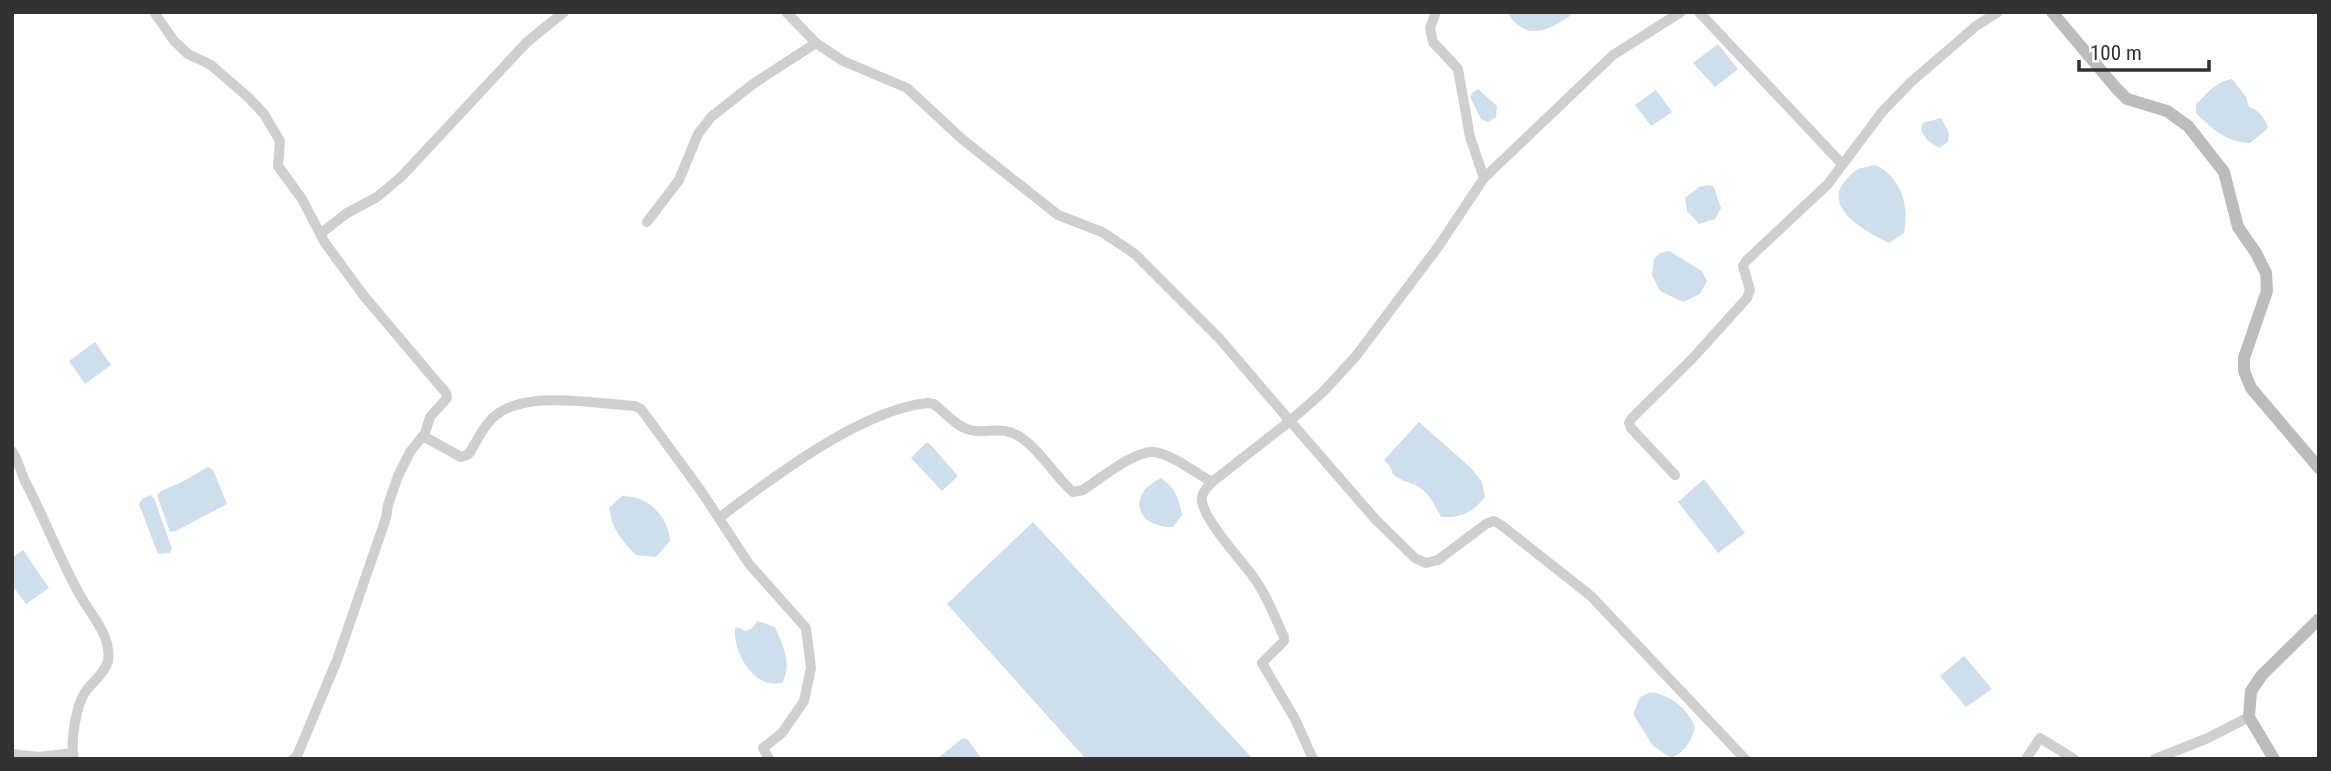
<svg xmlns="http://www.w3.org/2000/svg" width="2331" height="771" font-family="'Roboto Condensed',sans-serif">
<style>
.water{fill:#cfdeec}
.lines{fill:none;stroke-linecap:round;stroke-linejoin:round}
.street{stroke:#cfcfcf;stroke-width:10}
.secondary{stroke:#bcbcbc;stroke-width:12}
</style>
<rect width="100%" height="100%" fill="#fff"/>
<g class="water">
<path d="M1575 12C1553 29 1526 44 1508 13Z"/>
<path d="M1718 44 1738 69 1715 87 1693 63Z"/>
<path d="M2232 79 2246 97 2249 107C2259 110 2263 117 2268 126L2267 129 2250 143C2226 142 2212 129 2196 113V104C2208 93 2215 82 2232 79Z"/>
<path d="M1478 89 1497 106 1496 117 1488 122 1481 119 1470 97 1472 93Z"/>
<path d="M1656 90 1672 112 1651 126 1635 105Z"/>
<path d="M1941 118 1949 133 1948 142 1939 148 1927 140 1921 130 1923 123Z"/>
<path d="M1875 165C1901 176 1910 207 1904 233L1889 243C1869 233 1820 208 1846 180 1857 168 1859 168 1875 165Z"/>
<path d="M1709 185 1714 187 1721 208 1715 219 1699 224 1687 211 1685 198 1699 187Z"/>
<path d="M1669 251 1702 271 1707 281 1700 294 1683 302 1660 291 1652 275 1654 259 1660 253Z"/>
<path d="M95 342 111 365 85 384 69 361Z"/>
<path d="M1419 422 1471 468 1482 482 1485 497C1472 513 1461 518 1441 517 1435 506 1429 492 1417 486 1407 481 1400 481 1392 473L1391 468 1384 460Z"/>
<path d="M926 443H929L958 476 942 491 911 458Z"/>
<path d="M208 467 213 470 227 504 176 531 170 532 157 495 163 490 180 483Z"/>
<path d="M1161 478C1175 488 1179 498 1182 515L1173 527C1138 528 1124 496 1161 478Z"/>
<path d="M1704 479 1745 533 1718 553 1678 502Z"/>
<path d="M151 495 154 498 172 549 170 553 158 554 139 504 142 499Z"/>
<path d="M622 496C648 496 668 515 670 541L656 557 636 555C622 541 612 529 609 508Z"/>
<path d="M1033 522 1253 759H1086L947 604Z"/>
<path d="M23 550 49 588 26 604 12 585V558Z"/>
<path d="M758 621 775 627C783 647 792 661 783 682 756 692 733 654 735 629L738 627 745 631 751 629Z"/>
<path d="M1964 656 1992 689 1966 707 1940 676Z"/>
<path d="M1651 692C1672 696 1687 708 1695 727 1690 744 1686 750 1671 758L1653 746 1633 714 1640 697Z"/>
<path d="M963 738 968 740 982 759H937Z"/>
</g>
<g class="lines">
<g class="street">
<path d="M154 12 174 41 188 54 211 65 249 98 264 114 280 141 278 166 302 199 325 243 364 296 446 393 447 398 430 417 425 433 410 452 398 476 388 505 386 518 337 660 297 756 293 759"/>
<path d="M786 12 816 43 843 61 907 88 962 139 1058 215 1102 232 1135 254 1219 338 1290 421 1323 392 1356 356 1438 247 1484 178 1613 55 1681 12"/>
<path d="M1436 12 1430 28 1433 42 1458 69 1470 137 1484 178"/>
<path d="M1699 12 1842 164"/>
<path d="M647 222 679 180 698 134 711 117 753 84 816 43"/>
<path d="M320 234 347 213 377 197 402 176 527 42 564 12"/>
<path d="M423 436 461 457 469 454C475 444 481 431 489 422 517 387 596 404 635 406L641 409 701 491 749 564 806 628 811 668 804 701 782 733 763 748 769 759"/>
<path d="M12 451C19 461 20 471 25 481 45 519 60 560 81 597 92 616 112 637 108 661 105 673 93 681 86 691 76 704 70 743 74 759"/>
<path d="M1675 475 1631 428 1629 423 1632 418 1692 359 1747 298 1750 290 1743 266 1746 261 1828 184 1882 112 1911 82 1976 26 1998 12"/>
<path d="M719 518C772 478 862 409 928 403L934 404C944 412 957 427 970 430 989 435 1001 423 1023 439 1043 453 1054 476 1073 492L1083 490C1100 479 1135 450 1154 452 1174 455 1195 473 1212 482"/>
<path d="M12 754 39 757 73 753"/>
<path d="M1313 759 1295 719 1262 663 1284 641V637C1275 618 1267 595 1254 578 1242 561 1204 520 1202 501 1201 492 1207 488 1212 482L1290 421 1376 520 1415 558 1426 563 1438 560 1486 524 1494 521 1501 525 1591 596 1745 759"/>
<path d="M2026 759 2040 738 2074 759"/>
<path d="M2155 759 2208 738 2249 717"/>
</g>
<g class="secondary">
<path d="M2052 12 2116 88 2127 99 2167 111 2188 126 2224 172 2238 227 2256 253 2266 273 2267 291 2244 358V371L2251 388 2319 468"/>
<path d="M2274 759 2249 717 2251 691 2262 675 2319 619"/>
</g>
</g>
<rect width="2331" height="771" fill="none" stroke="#323232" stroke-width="28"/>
<path d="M2079 60v10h130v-10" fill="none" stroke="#323232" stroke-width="3.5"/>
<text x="2090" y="60" font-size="21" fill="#323232" stroke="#ffffff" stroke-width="5" paint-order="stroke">100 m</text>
</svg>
